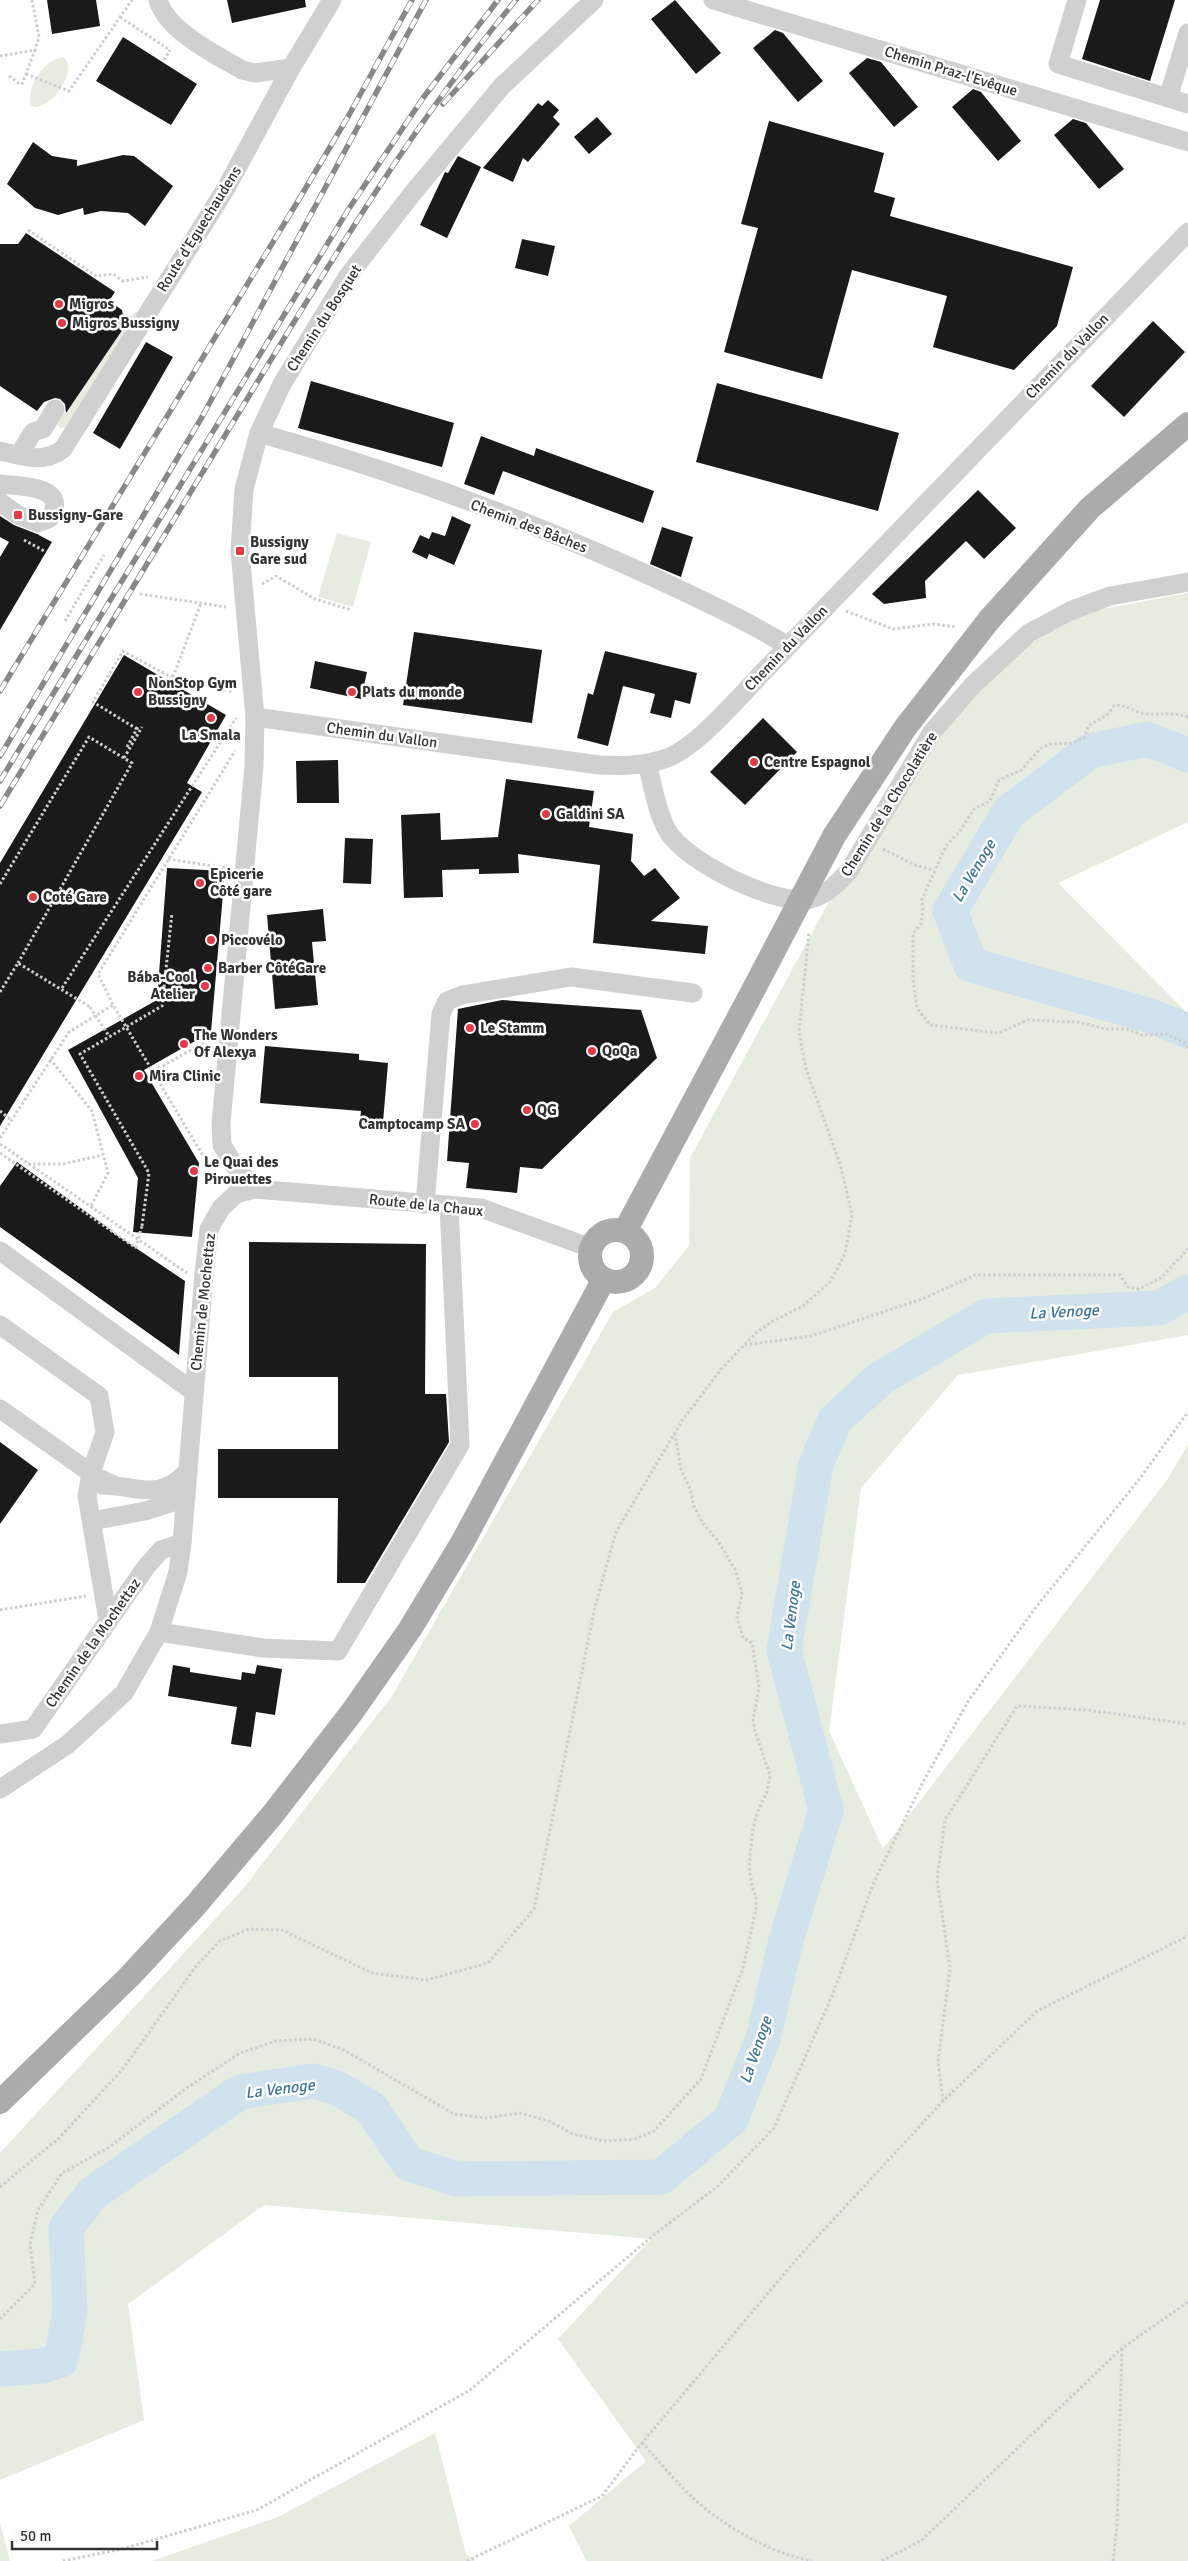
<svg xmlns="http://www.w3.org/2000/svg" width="1188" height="2561" font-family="Signika,sans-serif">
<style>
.green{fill:#e6ecdf}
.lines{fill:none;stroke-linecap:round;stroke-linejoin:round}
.river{stroke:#cfe2ee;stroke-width:35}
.building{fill:#1a1a1a}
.path{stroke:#cdcdcd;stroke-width:3;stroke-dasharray:2.5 2.5;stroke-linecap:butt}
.minor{stroke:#d0d0d0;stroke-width:19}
.major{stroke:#ababab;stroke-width:24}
.rail-casing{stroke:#888;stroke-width:5.5}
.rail{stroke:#fff;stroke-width:4;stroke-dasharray:11;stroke-linecap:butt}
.path-bridge{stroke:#cdcdcd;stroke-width:3;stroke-dasharray:2.5 2.5;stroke-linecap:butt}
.major-bridge{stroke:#ababab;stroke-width:24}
.poi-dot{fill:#e63946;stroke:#fff;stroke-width:2}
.labels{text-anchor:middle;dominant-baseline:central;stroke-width:5;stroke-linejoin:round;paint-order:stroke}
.street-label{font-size:15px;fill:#333;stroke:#fff}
.poi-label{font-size:15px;font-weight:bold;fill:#333;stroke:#fff;text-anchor:start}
.water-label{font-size:16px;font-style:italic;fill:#3f7597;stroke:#fff}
</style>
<rect width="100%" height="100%" fill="#fff"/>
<g class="green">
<path d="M64 57C78 73 52 107 34 107L31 105C26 86 44 59 64 57Z"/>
<path d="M138 311 71 422 67 427 62 428 54 423 62 413H66L125 326 124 320Z"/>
<path d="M337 533 371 542 353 607 318 597Z"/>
<path d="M1188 593V822L1058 883 1188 1014V1335L958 1375 861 1488 829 1731 883 1849 1167 1480 1188 1444V2561H587L569 2526 646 2461 558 2339 651 2239 264 2205 128 2304 144 2420 0 2480V2153L242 1890 392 1696 613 1312 655 1288 689 1246 690 1158 901 769 1005 661 1076 614Z"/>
<path d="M435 2433 466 2554 475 2561H152L278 2517Z"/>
<path d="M0 2523 10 2561H0Z"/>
</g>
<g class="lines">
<g class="river">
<path d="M1188 755 1147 739 1090 751 1009 812 950 911 971 965 1148 1015 1188 1031"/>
<path d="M0 2369 42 2366 61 2360 70 2311 66 2228 93 2193 240 2092 313 2081 337 2088 371 2108 409 2164 457 2179 661 2177 731 2119 763 2039 786 1940 826 1810 784 1650 816 1464 835 1420 881 1378 986 1316 1159 1308 1188 1292"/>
</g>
</g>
<g class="building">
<path d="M47 0H96L100 26 52 34Z"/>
<path d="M227 0H305L306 7 232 23Z"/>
<path d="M675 0 721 53 696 74 651 19Z"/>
<path d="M1100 0H1175L1150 81 1082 59Z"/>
<path d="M775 30 783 33 823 81 798 102 753 48Z"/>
<path d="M123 37 197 84 171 125 96 81Z"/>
<path d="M867 58 881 62 918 107 894 127 849 73Z"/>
<path d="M973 89 981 92 1021 141 998 161 952 107Z"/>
<path d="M548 100 559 110 553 117 560 124 528 162 523 158 513 182 483 168 538 103 542 106Z"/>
<path d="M597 117 612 134 589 154 574 137Z"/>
<path d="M1073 119 1086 123 1124 169 1099 189 1054 135Z"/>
<path d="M769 121 884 153 874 192 895 198 890 216 1073 267 1057 326 1014 370 933 347 947 296 852 270 822 379 724 352 758 228 741 224Z"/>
<path d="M33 142 52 156 77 160V166L123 155 134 156 173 186 145 226 128 213 101 211 84 215 83 208 58 215 35 208 7 184Z"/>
<path d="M458 156 481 167 447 238 420 225 445 172 448 173Z"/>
<path d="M26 233 115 292 109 301 122 310 125 326 66 413 65 404 60 399 55 398 44 402 37 411 0 386V244H18Z"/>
<path d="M522 239 555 246 548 276 515 268Z"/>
<path d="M1153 321 1185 352 1124 417 1091 386Z"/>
<path d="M146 342 173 357 120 449 93 433Z"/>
<path d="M311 381 454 423 442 467 298 428Z"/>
<path d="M717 383 899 433 878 511 696 462Z"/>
<path d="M481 436 534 456 536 448 654 491 643 523 503 471 494 495 464 484Z"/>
<path d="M978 490 1016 528 984 559 966 541 925 581 926 598 884 604 872 594Z"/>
<path d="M0 516 14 525 37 534 52 542 0 630V557L9 542 0 537Z"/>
<path d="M452 516 471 525 454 565 429 554 427 559 412 552 420 535 429 539 432 532 445 536Z"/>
<path d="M662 527 693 537 681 577 650 564Z"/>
<path d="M414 632 542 650 532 723 403 705Z"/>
<path d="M605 651 697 673 690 704 675 700 671 718 650 713 655 694 623 686 608 746 577 738 588 693 593 695Z"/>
<path d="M124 655 226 715 187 783 202 792 0 1126V863Z"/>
<path d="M315 661 367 672 361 699 310 688Z"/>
<path d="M763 718 797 752 745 805 710 772Z"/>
<path d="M338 760 339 803H297L296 761Z"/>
<path d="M506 779 594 791 589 827 633 834 631 861 644 876 655 868 680 898 651 921 708 926 705 954 593 943 600 865 518 854 519 873 479 874V869L442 870 443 897 404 898 401 815 440 813 441 840 498 837Z"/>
<path d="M345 838 373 839 371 884 343 883Z"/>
<path d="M167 868 225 871 211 1032 144 1070 199 1163 192 1237 133 1232 138 1178 68 1050 157 1000Z"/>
<path d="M323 909 326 941 312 942 318 1005 275 1009 267 915Z"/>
<path d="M502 1000 641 1010 657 1058 542 1169 520 1167 517 1193 466 1188 469 1163 447 1161 458 1009Z"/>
<path d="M265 1046 359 1054V1060L388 1063 383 1122 360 1120 361 1111 260 1103Z"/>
<path d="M17 1162 111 1230H109L185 1281 179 1355 0 1227V1186Z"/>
<path d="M249 1242 426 1244 425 1394H446L449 1442 365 1583H337L338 1498H218V1449H338V1377H249Z"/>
<path d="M0 1442 38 1470 0 1524Z"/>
<path d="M173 1665 190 1668V1672L241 1680 242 1672 255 1674 257 1665 282 1669 275 1715 256 1712 251 1747 231 1744 237 1707 168 1696Z"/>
</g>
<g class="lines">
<g class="path">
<path d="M32 0 39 37 35 50"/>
<path d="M120 17 170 50"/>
<path d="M0 56 35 50 21 87"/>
<path d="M164 60 170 50"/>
<path d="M26 74 69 91 132 0"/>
<path d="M9 76 21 85"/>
<path d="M28 230 96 276 113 274 123 281 148 277"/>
<path d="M24 540 46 552"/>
<path d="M262 584 276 576 315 599 352 610"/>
<path d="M140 594 226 607"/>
<path d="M846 611 893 629 933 624 956 627"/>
<path d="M65 621 104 555"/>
<path d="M173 677 201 603"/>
<path d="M1188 717C1174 712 1162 715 1148 714 1136 714 1126 703 1114 706L1107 715 1089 725 1084 738 1073 743 1050 744 1041 748 1021 770 999 780 990 801 974 809 960 831 946 846 922 899 923 911 921 924 913 934V977L917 1008 930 1025 998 1033 1028 1020 1078 1022 1106 1029H1127L1142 1035 1166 1034 1185 1043 1188 1049"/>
<path d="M137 729 93 702 123 651 167 675 234 692"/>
<path d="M127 747 139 725"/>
<path d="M124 758 142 727"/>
<path d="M883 849 915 865 933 870"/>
<path d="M168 859 227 868"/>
<path d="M0 884 89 737 132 763 18 963"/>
<path d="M62 988 236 718"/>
<path d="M0 992 18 963 90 1007"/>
<path d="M101 1024 109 1036"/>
<path d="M50 1059 92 1111 108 1173 91 1206"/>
<path d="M154 1071 210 1039"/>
<path d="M0 1111 11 1120"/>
<path d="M0 1138 69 1032 113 1005"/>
<path d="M0 1144 187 1273"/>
<path d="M0 1153 136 1248"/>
<path d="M205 1159 113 1005 98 974 235 751"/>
<path d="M28 1164H63L103 1155"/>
<path d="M142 1226 149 1173 80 1054 162 1006 172 913"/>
<path d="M745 1345 811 1336 922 1299 975 1275H1120L1128 1287 1139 1289 1161 1278 1188 1249"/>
<path d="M0 1610 86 1596"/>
<path d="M943 2101 938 2062 950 1968 937 1880 945 1820 1017 1706 1087 1710 1188 1724"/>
<path d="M0 2187 59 2138 122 2070 197 1965 220 1941 249 1929 282 1930 372 1973 427 1980 488 1963 534 1909 595 1607 616 1532 682 1421 722 1368 757 1332 773 1321 803 1306 830 1282 845 1254 852 1214 840 1164 806 1069 799 1032 809 932"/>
<path d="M0 2319 35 2284 30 2244 38 2210 62 2173 108 2148 188 2087 240 2053 276 2041 313 2039 344 2050 454 2114 487 2118 520 2113 549 2121 573 2134 604 2141 635 2139 654 2131 701 2079 743 1968 756 1909V1897L752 1886 749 1867 753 1828 758 1811 767 1792 770 1775 755 1731 753 1720 759 1687 752 1643 743 1638 737 1617 742 1594 736 1571 718 1541 702 1522 693 1504 691 1491 681 1469 675 1435"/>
<path d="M642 2443C659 2461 676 2482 694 2499 726 2528 771 2553 812 2561"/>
<path d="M63 2561 122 2549 257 2510 470 2390 655 2234 718 2186 774 2128 832 1996 874 1882 923 1782 969 1700 1036 1607 1138 1481 1188 1412"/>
<path d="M467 2561 602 2496 642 2443 795 2261 943 2101 1037 2011 1188 1936"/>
<path d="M882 2561 922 2540 1122 2348 1188 2302"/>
<path d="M1113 2561 1117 2527 1122 2348"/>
</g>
<g class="minor">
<path d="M158 0C167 31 215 54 242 70L255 73 291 68"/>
<path d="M713 0 1188 142"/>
<path d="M1077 0 1058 64 1188 104"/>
<path d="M1168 98 1188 33"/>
<path d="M259 433C395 471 529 520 657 579 701 600 746 620 788 646"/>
<path d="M0 451C22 456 44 464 63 449L225 190 291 68 332 0"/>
<path d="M19 455 33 432 43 429 55 409"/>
<path d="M0 484C19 486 70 485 50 518L38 523 18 515 0 502"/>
<path d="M255 717 599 765C622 766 645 766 667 758 699 746 743 692 769 666L1188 232"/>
<path d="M647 764C653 785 656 810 667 830 684 861 770 903 806 900 825 897 837 884 849 871L932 732 973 685 1029 633 1070 611 1110 596 1188 582"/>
<path d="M255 1189 234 1165 222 1145 221 1123 254 766 255 717 240 551 244 489 259 433 282 384 348 276 412 194 502 86 594 0"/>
<path d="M425 1204 441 1014 447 1001 462 995 571 977 693 993"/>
<path d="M0 1251 194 1392"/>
<path d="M0 1325 99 1396 105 1432 91 1473 87 1496 108 1620"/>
<path d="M0 1409 98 1478 114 1485"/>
<path d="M102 1485C137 1485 159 1503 188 1471"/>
<path d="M92 1521 145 1511 186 1498"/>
<path d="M159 1632 263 1648 338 1651 460 1445 449 1205"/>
<path d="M0 1734 33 1729 146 1567 161 1550 182 1543"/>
<path d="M0 1789 67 1745 124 1693 159 1632 178 1572 182 1543 204 1274 209 1229 221 1208 236 1194 255 1189 481 1208 591 1248"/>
</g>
<g class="major">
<path d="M989 620 1090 508 1188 424"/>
<circle cx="616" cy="1256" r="26"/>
<path d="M625 1231 748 1000"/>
<path d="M0 2102 129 1977 195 1906 273 1814 352 1712 410 1629 462 1543 604 1279"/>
</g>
<g class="rail-casing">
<g id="rail">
<path d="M443 104 538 0"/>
<path d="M0 691 301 196 349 115 412 0"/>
<path d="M0 756 202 417 426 0"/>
<path d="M0 781 348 210 423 98 498 0"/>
<path d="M0 806C84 668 168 529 252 391 334 256 415 121 516 0"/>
</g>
</g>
<use href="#rail" class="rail"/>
<g class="path-bridge">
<path d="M90 1007 101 1024"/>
<path d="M136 1248 142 1226"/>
</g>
<path class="major-bridge" d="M748 1000 834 836 905 728 989 620"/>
</g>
<g class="poi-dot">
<circle cx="59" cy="304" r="5"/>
<circle cx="62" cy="323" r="5"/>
<rect x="13" y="510" width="10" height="10" rx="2.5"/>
<rect x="235" y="546" width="10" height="10" rx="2.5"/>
<circle cx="138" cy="692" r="5"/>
<circle cx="352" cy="692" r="5"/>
<circle cx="211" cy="718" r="5"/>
<circle cx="754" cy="762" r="5"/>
<circle cx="546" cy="814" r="5"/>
<circle cx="200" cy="883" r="5"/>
<circle cx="33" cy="897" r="5"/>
<circle cx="211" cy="940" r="5"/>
<circle cx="208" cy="968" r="5"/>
<circle cx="205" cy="986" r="5"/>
<circle cx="470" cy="1028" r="5"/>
<circle cx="184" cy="1044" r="5"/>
<circle cx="592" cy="1051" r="5"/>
<circle cx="139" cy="1076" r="5"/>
<circle cx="527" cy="1110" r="5"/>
<circle cx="475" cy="1124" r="5"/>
<circle cx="194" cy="1171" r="5"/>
</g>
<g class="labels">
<g class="street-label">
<text transform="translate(951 71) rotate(17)">Chemin Praz-l'Evêque</text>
<text transform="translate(199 229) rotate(-58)">Route d'Eguechaudens</text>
<text transform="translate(324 318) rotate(-57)">Chemin du Bosquet</text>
<text transform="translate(1067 356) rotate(-46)">Chemin du Vallon</text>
<text transform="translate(529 526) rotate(21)">Chemin des Bâches</text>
<text transform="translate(786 648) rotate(-46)">Chemin du Vallon</text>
<text transform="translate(382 735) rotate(8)">Chemin du Vallon</text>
<text transform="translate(889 804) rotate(-58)">Chemin de la Chocolatière</text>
<text transform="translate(426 1205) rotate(6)">Route de la Chaux</text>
<text transform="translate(203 1302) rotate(-84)">Chemin de Mochettaz</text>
<text transform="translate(93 1643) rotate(-55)">Chemin de la Mochettaz</text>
</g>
<g class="poi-label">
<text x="69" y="304">Migros</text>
<text x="72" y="323">Migros Bussigny</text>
<text x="28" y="515">Bussigny-Gare</text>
<text x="250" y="542">Bussigny<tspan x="250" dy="17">Gare sud</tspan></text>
<text x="148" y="683">NonStop Gym<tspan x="148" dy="17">Bussigny</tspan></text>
<text x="362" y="692">Plats du monde</text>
<text x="211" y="735" text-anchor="middle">La Smala</text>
<text x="764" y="762">Centre Espagnol</text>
<text x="556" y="814">Galdini SA</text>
<text x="210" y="874">Epicerie<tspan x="210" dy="17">Côté gare</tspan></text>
<text x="43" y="897">Coté Gare</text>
<text x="221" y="940">Piccovélo</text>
<text x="218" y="968">Barber CôtéGare</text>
<text x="195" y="977" text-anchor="end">Bába-Cool<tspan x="195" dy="17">Atelier</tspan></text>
<text x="480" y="1028">Le Stamm</text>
<text x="194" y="1035">The Wonders<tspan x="194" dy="17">Of Alexya</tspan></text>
<text x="602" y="1051">QoQa</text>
<text x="149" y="1076">Mira Clinic</text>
<text x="537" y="1110">QG</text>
<text x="465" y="1124" text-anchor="end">Camptocamp SA</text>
<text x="204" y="1162">Le Quai des<tspan x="204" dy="17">Pirouettes</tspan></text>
</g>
<g class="water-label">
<text transform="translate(974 871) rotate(-59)">La Venoge</text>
<text transform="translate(1064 1312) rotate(-3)">La Venoge</text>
<text transform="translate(791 1616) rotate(-83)">La Venoge</text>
<text transform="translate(756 2050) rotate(-71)">La Venoge</text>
<text transform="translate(280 2089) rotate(-7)">La Venoge</text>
</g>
</g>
<path d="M12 2541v8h145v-8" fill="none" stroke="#333333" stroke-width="2.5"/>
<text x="20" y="2541" font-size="15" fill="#333333" stroke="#ffffff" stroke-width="4" paint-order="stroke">50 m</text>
</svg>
